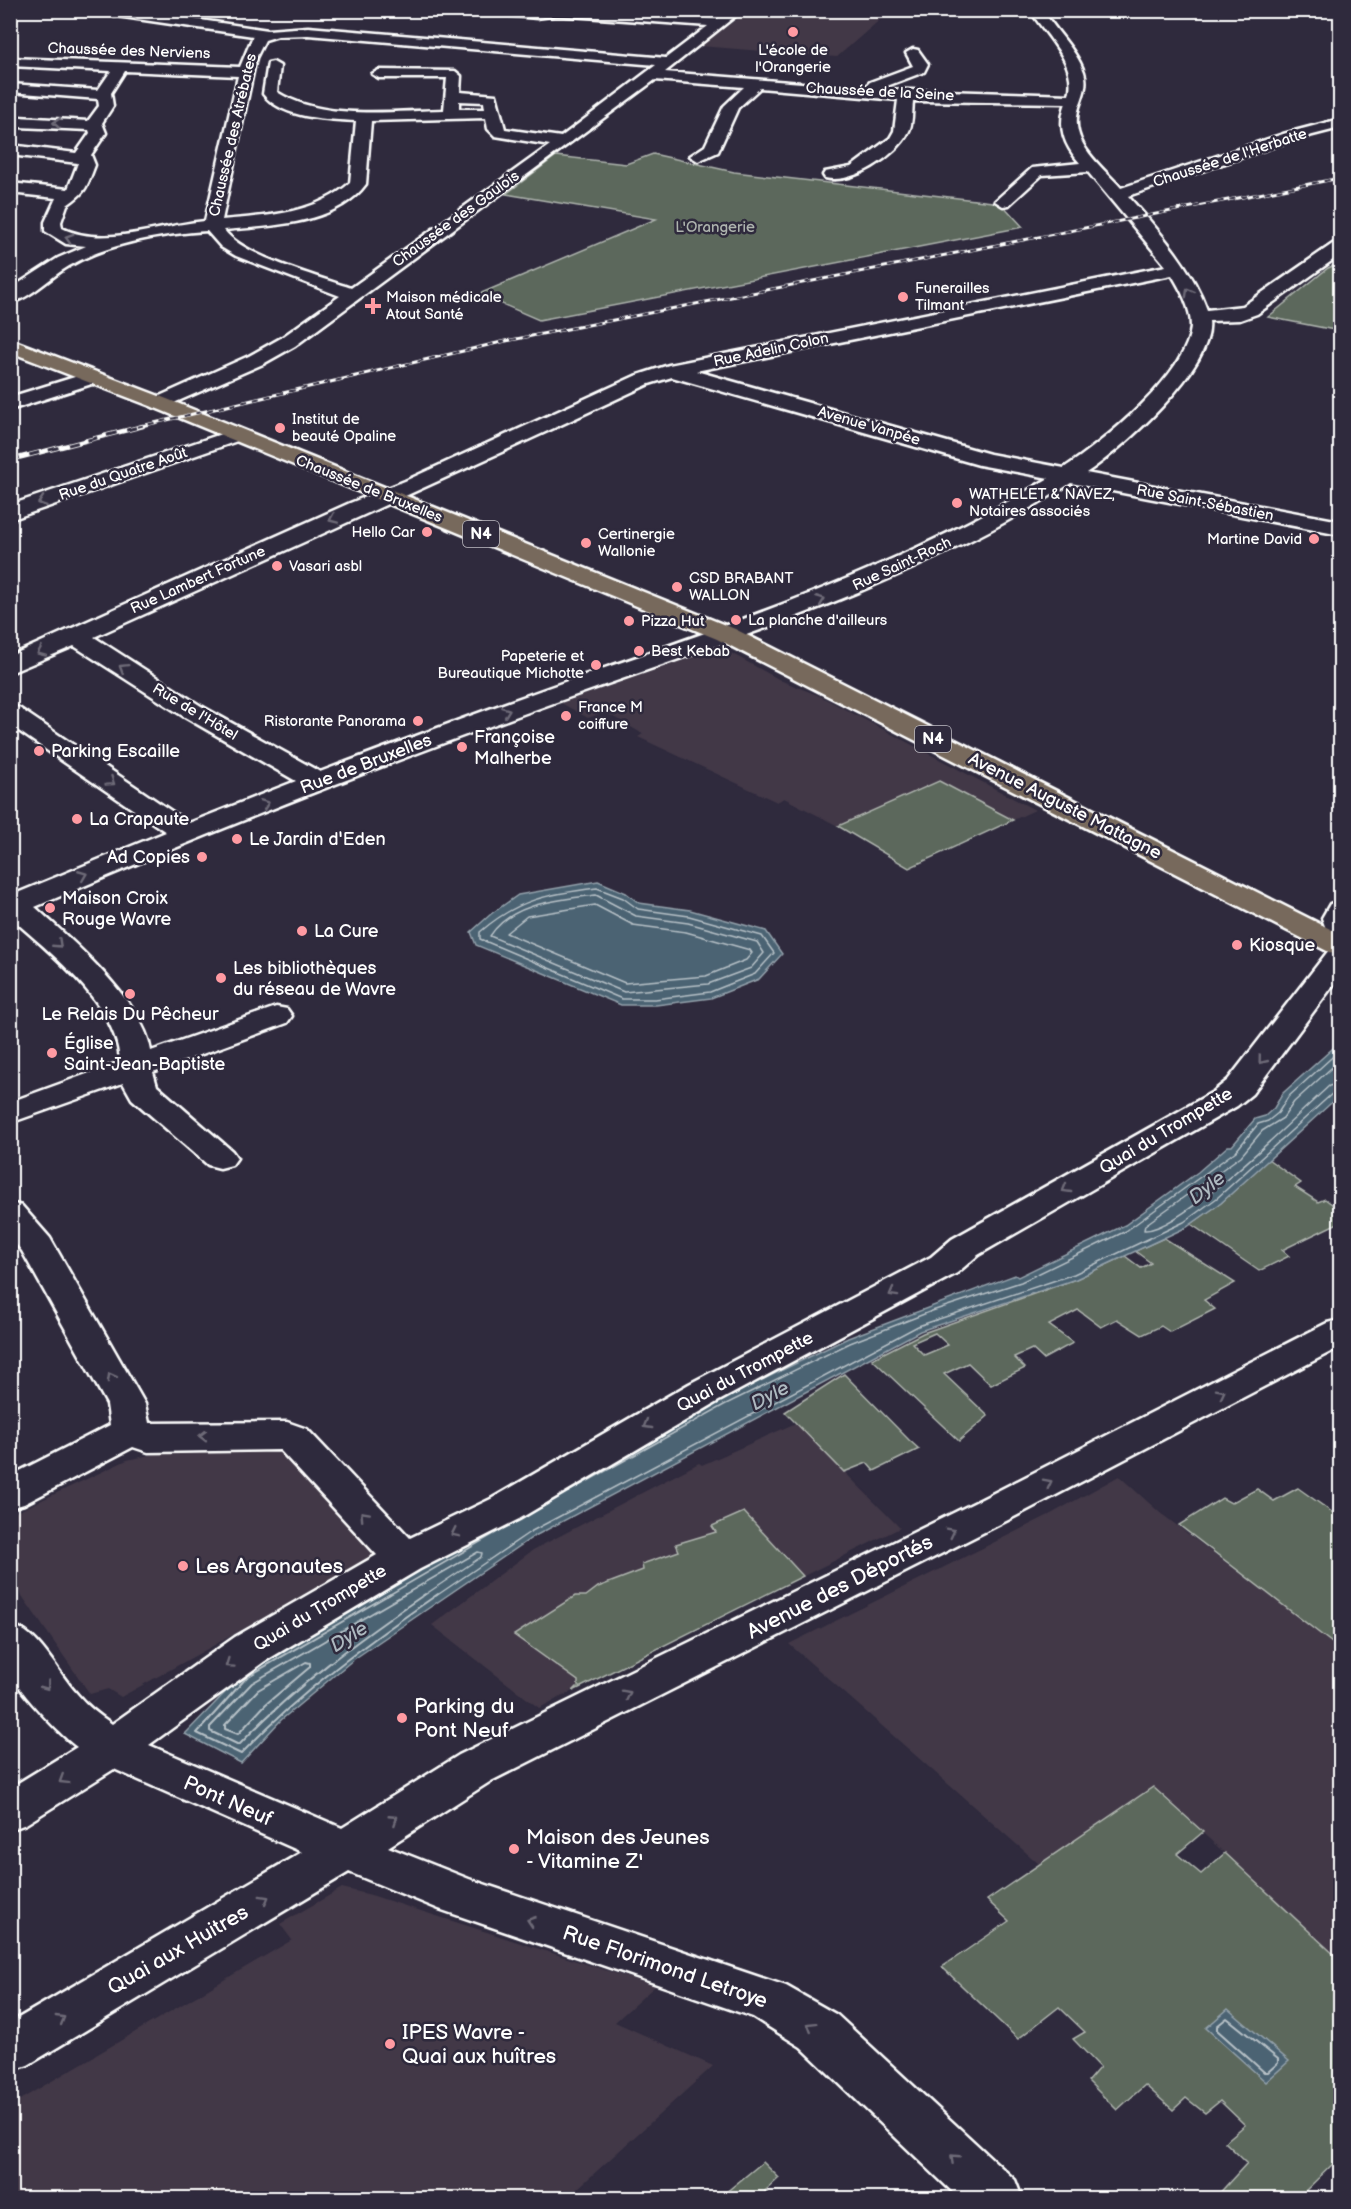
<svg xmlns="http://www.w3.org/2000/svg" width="1351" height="2209" font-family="'Balsamiq Sans',sans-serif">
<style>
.built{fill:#423847}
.green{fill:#5c685c;stroke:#aeb4ae;stroke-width:1.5;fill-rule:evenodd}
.water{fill:#4b6373;stroke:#93a1ab;stroke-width:1.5}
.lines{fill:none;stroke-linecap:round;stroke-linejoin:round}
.shore-far1{stroke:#b7c1c7;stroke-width:1.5}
.shore{stroke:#b7c1c7;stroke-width:2}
.minor-casing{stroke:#fff;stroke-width:5}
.major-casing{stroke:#fff;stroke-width:5}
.minor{fill:#2f2a3d;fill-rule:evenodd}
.major{fill:#77695c;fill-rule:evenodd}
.rail-far1-casing{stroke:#fff;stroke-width:3}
.rail-casing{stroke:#fff;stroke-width:4.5}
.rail-far1{stroke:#2f2a3d;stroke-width:2;stroke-dasharray:6;stroke-linecap:butt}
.rail{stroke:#2f2a3d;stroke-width:3;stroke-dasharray:10;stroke-linecap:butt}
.oneway{stroke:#6d6a77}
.poi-dot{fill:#ff9aa2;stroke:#2f2a3d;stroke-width:2}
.labels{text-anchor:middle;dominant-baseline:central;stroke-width:5;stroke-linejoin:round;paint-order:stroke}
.far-poi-label{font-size:15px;fill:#fff;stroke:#2f2a3d;text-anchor:start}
.far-street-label{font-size:15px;fill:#fff;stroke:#2f2a3d}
.far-park-label{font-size:15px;fill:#aeb4ae;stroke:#2f2a3d}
.shield{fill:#2f2a3d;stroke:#c1bfc5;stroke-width:1.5}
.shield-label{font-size:16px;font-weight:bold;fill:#fff}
.poi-label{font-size:18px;fill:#fff;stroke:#2f2a3d;text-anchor:start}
.street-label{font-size:18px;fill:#fff;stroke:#2f2a3d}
.water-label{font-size:20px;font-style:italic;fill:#aeb9c0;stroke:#2f2a3d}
.near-poi-label{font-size:21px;fill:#fff;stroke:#2f2a3d;text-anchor:start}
.near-street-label{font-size:21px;fill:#fff;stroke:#2f2a3d}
</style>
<rect width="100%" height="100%" fill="#2f2a3d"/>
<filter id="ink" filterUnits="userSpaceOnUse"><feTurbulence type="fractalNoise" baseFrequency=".0167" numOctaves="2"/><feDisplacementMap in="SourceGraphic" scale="12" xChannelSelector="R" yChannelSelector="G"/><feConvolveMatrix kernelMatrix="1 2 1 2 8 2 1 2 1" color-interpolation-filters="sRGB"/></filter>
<g filter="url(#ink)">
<g class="built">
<path d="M748 11H808L883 17 837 57 700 46Z"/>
<path d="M712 650 718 651 720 656 729 652 782 681 820 696 1035 810 909 868 838 826 784 798 777 802 638 737 643 734 605 712 588 718 561 703Z"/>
<path d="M796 1423 900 1528 539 1708 432 1625 533 1550 699 1463 702 1465Z"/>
<path d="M200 1444 282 1445 380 1553 121 1697 108 1689 90 1694 11 1580 10 1515 127 1460Z"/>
<path d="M1119 1476 1159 1512 1340 1649V1960L1153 1787 1039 1864 789 1644 1051 1514Z"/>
<path d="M342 1888 371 1895 655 1986 615 2022 713 2066 567 2198H11V2105L292 1940 280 1924Z"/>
</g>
<g class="green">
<path d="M653 154 734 172 1001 203 1023 227 539 320 479 294 656 219 506 194 556 156 626 164Z"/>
<path d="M1340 263V331L1268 317 1328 268Z"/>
<path d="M939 781 1013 820 909 868 838 826Z"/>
<path d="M1268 1159 1301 1183 1295 1187 1318 1202 1325 1199 1340 1210V1222L1282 1250 1289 1256 1259 1271 1191 1224 1221 1203Z"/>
<path d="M1164 1238 1235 1283 1204 1300 1215 1309 1170 1332 1161 1326 1142 1335 1117 1319 1101 1327 1078 1310 1049 1325 1073 1343 1043 1359 1032 1349 1014 1357 1025 1368 991 1385 968 1363 944 1374 988 1416 959 1441 872 1359 923 1333 1076 1279 1125 1256 1141 1268 1151 1263 1135 1251ZM935 1333 948 1345 924 1355 912 1343Z"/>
<path d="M844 1374 909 1440 919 1449 874 1471 867 1463 844 1472 785 1412Z"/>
<path d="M1298 1488 1340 1518V1649L1179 1525 1222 1498 1231 1503 1257 1489 1274 1501Z"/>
<path d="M744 1512 803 1576 573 1691 578 1686V1681L514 1635 575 1596H586L598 1587 643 1570 642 1564 679 1551 676 1544 716 1532 712 1526Z"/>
<path d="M1153 1787 1203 1832 1177 1854 1201 1874 1225 1853 1340 1960V2157L1298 2198H1215L1247 2163 1225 2142 1245 2125 1220 2101 1205 2113 1186 2098 1173 2110 1145 2085 1117 2110 1088 2081 1100 2067 1073 2039 1085 2032 1059 2007 1018 2039 942 1967 1009 1921 987 1900Z"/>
<path d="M763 2162 779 2178 765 2191 772 2198H719Z"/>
</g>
<g class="water">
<path d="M598 881 626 893 639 903 690 910 766 931 782 954 759 979 711 998 656 1005H621L476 945 471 932 491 914 518 895Z"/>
<path d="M1340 1042V1095L1221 1203 1187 1227 1076 1279 920 1331 533 1537 354 1659 281 1720 241 1763 185 1734 244 1673 529 1506 721 1400 848 1338 1015 1275 1018 1277 1125 1225 1198 1172 1228 1146H1232L1255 1119 1265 1116 1274 1108 1283 1093Z"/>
<path d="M1228 2009 1289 2061 1266 2082 1206 2028Z"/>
</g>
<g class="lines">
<g class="shore-far1">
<path d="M597 888 623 898 638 909 689 916 762 936 774 953 755 974 710 992 655 999H622L480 939V932C518 899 548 894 597 888Z"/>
<path d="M596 895 636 916 688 923 757 942 764 953 751 968 708 984 624 992 490 936C512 902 559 900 596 895Z"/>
<path d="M595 905 633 925 686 932 750 950 752 953 746 960 706 976 625 983 506 933 527 916Z"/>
<path d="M1340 1060 1294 1102 1283 1118 1262 1131 1241 1156 1145 1225 1144 1230C1180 1233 1298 1114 1329 1086L1340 1083"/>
<path d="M568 1492 724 1405 850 1343 932 1311 1021 1282 1126 1231 1236 1151 1258 1124 1268 1121 1278 1113 1288 1097 1340 1050"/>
<path d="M387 1596 499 1531"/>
<path d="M402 1596 478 1552 482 1553 481 1557 423 1596"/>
<path d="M436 1596 530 1532 918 1326 1074 1274 1184 1222 1217 1198 1334 1092 1340 1091"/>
</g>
<g class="shore">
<path d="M390 1594 247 1677 197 1733 241 1754C301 1691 367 1643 438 1594"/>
<path d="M405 1594 252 1683 210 1727V1731L239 1745C295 1686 358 1640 425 1594"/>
<path d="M306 1662 310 1663V1667L266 1704 238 1734 225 1729V1725L258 1690Z"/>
<path d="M1227 2018 1278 2059V2063L1268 2072H1264L1217 2030V2026Z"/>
</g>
<g class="minor-casing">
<g id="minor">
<path d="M97 10H133L268 30 308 27 666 58 708 26 557 15 537 18 492 14 486 10H599L717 19 728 10H743L665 72 864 88 870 82 913 66 906 53 913 49 918 50 928 64 924 72 879 89 1069 95C1078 63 1045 35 1030 10H1043C1055 31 1076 49 1084 72 1088 85 1083 95 1079 107 1068 143 1100 164 1121 188L1283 134 1340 119V128L1293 140 1128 196C1158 230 1192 267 1207 310L1243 306 1334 243 1340 242V255L1257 314 1240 320 1209 321C1215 367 1122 449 1086 473L1340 521V535L1071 483C911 586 727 641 548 705 375 767 204 834 35 907 71 940 143 1001 151 1051L276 1007 287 1009 292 1016 287 1023 153 1072 157 1086 232 1151 237 1158 232 1165 220 1168 208 1165 132 1099 123 1083 10 1123V1102L120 1062C118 1005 50 952 10 917V896L166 832 10 725V705L19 708 189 823 296 781 183 716 74 646 10 673V656L350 503 405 481 635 376 669 365 1166 266 1088 172 1042 175 1009 205 1003 206 995 201 1032 168 1080 163C1064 145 1057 127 1066 103L913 101C912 110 913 125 908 133 896 156 852 185 825 178L823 175 825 172 851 167 890 138 894 131 898 100 760 88 738 108 718 152 698 161 690 156 705 146 724 106 744 87 655 80 295 346 263 364 160 409 153 407 150 403 153 399 249 356 281 338 340 296 236 256 221 247 207 231C161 234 109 243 69 266 50 277 31 298 10 303V289L58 258 86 246 66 244 45 231V222L56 198 10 193V183L68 189 78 163 10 155V145L76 153 90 133 89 130 18 127 10 122 18 117 88 121 99 106 98 99 10 92V84L98 90 111 71 10 66V58L240 67 253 36 103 14ZM308 35 656 65 561 137 505 129 496 95 460 92 461 76 455 71 379 70 372 74 379 78H447L444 110C392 111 323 121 277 92L280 66 273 62 268 63 263 94C283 119 327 119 356 121L350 183C315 214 267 216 222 220L256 58 265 40 278 36ZM125 71 238 76 205 221C159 225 104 249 62 228L61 222 67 205C87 191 86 188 95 165L91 155 106 133 102 123 113 106 111 93ZM459 101 484 102 485 109H459ZM486 118 488 129 495 136 550 145 351 288C319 277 242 256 224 230 269 226 336 225 366 184L371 121ZM1172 275C1181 290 1191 308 1191 326 1189 373 1101 444 1064 468L990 454 696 371ZM672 377 979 465 1049 478C906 564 750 618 593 672 501 704 410 738 320 772L201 706 94 637C279 553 465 470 649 384Z"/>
<path d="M91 372 98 374 101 378 98 382 10 410V397Z"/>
<path d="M236 429 243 431 246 435 243 439 10 520V505Z"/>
<path d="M1340 901V940L1329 937 1322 918 1330 904Z"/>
<path d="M1340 947V976L1252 1094 1237 1106 978 1255 957 1273 717 1402 519 1519 420 1569 265 1661 149 1745 342 1828 459 1755 982 1499 1327 1323 1340 1320V1347L1010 1519 491 1781 388 1847 469 1879 786 1986 837 2015 1015 2180 1022 2198H959L801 2047 753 2017 439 1909 349 1872 28 2065 10 2071V2023L302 1852 114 1769 26 1824 10 1830V1788L77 1747C62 1736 14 1688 10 1670 8 1656 10 1638 10 1624 40 1633 56 1671 77 1694 87 1706 99 1715 112 1724L235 1637 377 1555 280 1450 148 1452 133 1447 24 1504 10 1508V1476L110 1425 107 1404 22 1251 10 1237V1203L22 1206 50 1238 145 1404 149 1423 287 1422 307 1429 410 1538 491 1499 689 1384 931 1257 952 1239 1213 1092 1228 1080 1329 950Z"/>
</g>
</g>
<g class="major-casing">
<path id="major" d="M10 339 167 399 735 629 1340 934V955L1329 952 717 639 153 407 10 352Z"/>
</g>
<use href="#minor" class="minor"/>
<use href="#major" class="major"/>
<g class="rail-far1-casing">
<path id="rail-far1" d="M137 427 506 341 1340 178"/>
</g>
<g class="rail-casing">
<path id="rail" d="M10 460 143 426"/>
</g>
<use href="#rail-far1" class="rail-far1"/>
<use href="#rail" class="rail"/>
</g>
<defs><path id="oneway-chevron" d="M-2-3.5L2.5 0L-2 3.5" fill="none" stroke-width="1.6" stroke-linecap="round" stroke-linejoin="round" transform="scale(1.5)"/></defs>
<g class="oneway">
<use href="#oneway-chevron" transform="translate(57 123) rotate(-176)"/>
<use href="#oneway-chevron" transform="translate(69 238) rotate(-163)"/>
<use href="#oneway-chevron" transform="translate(1189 292) rotate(-119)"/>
<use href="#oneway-chevron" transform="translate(42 502) rotate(161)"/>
<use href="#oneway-chevron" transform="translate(333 519) rotate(156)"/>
<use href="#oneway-chevron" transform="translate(821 600) rotate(-21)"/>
<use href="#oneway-chevron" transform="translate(41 652) rotate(156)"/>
<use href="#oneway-chevron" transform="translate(123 668) rotate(-148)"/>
<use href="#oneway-chevron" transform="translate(506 711) rotate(-21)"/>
<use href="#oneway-chevron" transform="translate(111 782) rotate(34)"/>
<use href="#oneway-chevron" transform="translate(265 804) rotate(-21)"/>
<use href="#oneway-chevron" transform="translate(83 875) rotate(-22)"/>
<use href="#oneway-chevron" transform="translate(58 944) rotate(43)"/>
<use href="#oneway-chevron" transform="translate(1262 1060) rotate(129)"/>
<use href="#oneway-chevron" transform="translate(1066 1189) rotate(150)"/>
<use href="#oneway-chevron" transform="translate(893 1293) rotate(151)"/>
<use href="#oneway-chevron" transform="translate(111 1377) rotate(-119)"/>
<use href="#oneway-chevron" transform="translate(1221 1393) rotate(-27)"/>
<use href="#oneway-chevron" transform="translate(647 1425) rotate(150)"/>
<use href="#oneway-chevron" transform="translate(203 1436) rotate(180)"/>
<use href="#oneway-chevron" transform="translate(1048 1483) rotate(-27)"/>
<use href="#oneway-chevron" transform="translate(364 1515) rotate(-133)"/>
<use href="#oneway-chevron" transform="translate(951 1532) rotate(-27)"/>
<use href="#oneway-chevron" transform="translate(455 1533) rotate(154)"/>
<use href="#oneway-chevron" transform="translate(229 1664) rotate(145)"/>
<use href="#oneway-chevron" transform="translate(46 1686) rotate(53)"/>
<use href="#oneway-chevron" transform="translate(627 1694) rotate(-27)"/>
<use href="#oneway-chevron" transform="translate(63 1780) rotate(148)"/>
<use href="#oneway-chevron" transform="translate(394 1819) rotate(-33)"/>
<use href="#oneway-chevron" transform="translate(265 1899) rotate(-30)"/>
<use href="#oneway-chevron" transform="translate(531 1921) rotate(-161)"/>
<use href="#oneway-chevron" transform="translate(61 2019) rotate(-30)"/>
<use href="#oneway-chevron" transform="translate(811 2026) rotate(-148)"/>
<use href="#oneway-chevron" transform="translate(954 2158) rotate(-137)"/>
</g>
</g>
<g class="poi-dot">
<circle cx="793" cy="32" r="6"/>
<circle cx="903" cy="297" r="6"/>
<path d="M370 297h6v6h6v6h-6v6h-6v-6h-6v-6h6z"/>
<circle cx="280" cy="428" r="6"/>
<circle cx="957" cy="503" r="6"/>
<circle cx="427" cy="532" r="6"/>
<circle cx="1314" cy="539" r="6"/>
<circle cx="586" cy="543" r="6"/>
<circle cx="277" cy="566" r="6"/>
<circle cx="677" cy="587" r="6"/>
<circle cx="736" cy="620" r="6"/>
<circle cx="629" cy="621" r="6"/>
<circle cx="639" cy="651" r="6"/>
<circle cx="596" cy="665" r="6"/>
<circle cx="566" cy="716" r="6"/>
<circle cx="418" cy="721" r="6"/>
<circle cx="462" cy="747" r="6"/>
<circle cx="39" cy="751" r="6"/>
<circle cx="77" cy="819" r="6"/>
<circle cx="237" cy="839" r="6"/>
<circle cx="202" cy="857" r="6"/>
<circle cx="50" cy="908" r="6"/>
<circle cx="302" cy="931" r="6"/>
<circle cx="1237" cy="945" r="6"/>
<circle cx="221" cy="978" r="6"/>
<circle cx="130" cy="994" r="6"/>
<circle cx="52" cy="1053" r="6"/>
<circle cx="183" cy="1566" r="6"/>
<circle cx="402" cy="1718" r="6"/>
<circle cx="514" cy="1849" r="6"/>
<circle cx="390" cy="2044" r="6"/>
</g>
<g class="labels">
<g class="far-poi-label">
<text x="793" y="50" text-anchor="middle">L'école de<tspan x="793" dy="17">l'Orangerie</tspan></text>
<text x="915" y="288">Funerailles<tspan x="915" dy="17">Tilmant</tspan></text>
<text x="386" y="297">Maison médicale<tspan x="386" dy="17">Atout Santé</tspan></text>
<text x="292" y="419">Institut de<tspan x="292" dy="17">beauté Opaline</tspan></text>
<text x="969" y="494">WATHELET &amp; NAVEZ,<tspan x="969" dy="17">Notaires associés</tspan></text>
<text x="415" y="532" text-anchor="end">Hello Car</text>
<text x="598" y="534">Certinergie<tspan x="598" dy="17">Wallonie</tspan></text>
<text x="1302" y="539" text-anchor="end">Martine David</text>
<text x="289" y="566">Vasari asbl</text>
<text x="689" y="578">CSD BRABANT<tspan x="689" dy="17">WALLON</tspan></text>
<text x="748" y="620">La planche d'ailleurs</text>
<text x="641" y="621">Pizza Hut</text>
<text x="651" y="651">Best Kebab</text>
<text x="584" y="656" text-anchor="end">Papeterie et<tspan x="584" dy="17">Bureautique Michotte</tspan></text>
<text x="578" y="707">France M<tspan x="578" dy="17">coiffure</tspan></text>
<text x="406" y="721" text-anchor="end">Ristorante Panorama</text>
</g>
<g class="far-street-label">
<text transform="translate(129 51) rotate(2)">Chaussée des Nerviens</text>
<text transform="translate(880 92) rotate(3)">Chaussée de la Seine</text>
<text transform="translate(233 135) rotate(-77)">Chaussée des Atrébates</text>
<text transform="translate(1230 158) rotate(-18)">Chaussée de l'Herbatte</text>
<text transform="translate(456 219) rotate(-36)">Chaussée des Gaulois</text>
<text transform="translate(771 350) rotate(-12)">Rue Adelin Colon</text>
<text transform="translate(869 426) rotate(16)">Avenue Vanpée</text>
<text transform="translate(123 474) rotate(-19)">Rue du Quatre Août</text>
<text transform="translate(369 489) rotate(22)">Chaussée de Bruxelles</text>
<text transform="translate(1205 503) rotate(11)">Rue Saint-Sébastien</text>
<text transform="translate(902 564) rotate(-25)">Rue Saint-Roch</text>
<text transform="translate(198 580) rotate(-24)">Rue Lambert Fortune</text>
<text transform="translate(195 712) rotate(31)">Rue de l'Hôtel</text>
</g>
<g class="far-park-label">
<text x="715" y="227">L'Orangerie</text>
</g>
<g class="shield">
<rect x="463" y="521" width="36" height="26" rx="4.5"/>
<rect x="915" y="726" width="36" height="26" rx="4.5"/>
</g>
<g class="shield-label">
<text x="481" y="534">N4</text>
<text x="933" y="739">N4</text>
</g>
<g class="poi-label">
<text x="474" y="737">Françoise<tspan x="474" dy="21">Malherbe</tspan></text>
<text x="51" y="751">Parking Escaille</text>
<text x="89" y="819">La Crapaute</text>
<text x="249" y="839">Le Jardin d'Eden</text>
<text x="190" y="857" text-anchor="end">Ad Copies</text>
<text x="62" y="898">Maison Croix<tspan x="62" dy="21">Rouge Wavre</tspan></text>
<text x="314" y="931">La Cure</text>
<text x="1249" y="945">Kiosque</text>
<text x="233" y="968">Les bibliothèques<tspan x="233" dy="21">du réseau de Wavre</tspan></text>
<text x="130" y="1014" text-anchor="middle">Le Relais Du Pêcheur</text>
<text x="64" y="1043">Église<tspan x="64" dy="21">Saint-Jean-Baptiste</tspan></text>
</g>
<g class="street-label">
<text transform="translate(366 764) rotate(-21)">Rue de Bruxelles</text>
<text transform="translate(1065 806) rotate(27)">Avenue Auguste Mattagne</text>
<text transform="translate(1166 1131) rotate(-31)">Quai du Trompette</text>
<text transform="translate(745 1372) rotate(-28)">Quai du Trompette</text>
<text transform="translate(320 1608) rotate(-31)">Quai du Trompette</text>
</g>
<g class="water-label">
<text transform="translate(1207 1188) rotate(-38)">Dyle</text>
<text transform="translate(770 1396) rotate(-28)">Dyle</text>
<text transform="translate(349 1637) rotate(-32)">Dyle</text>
</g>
<g class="near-poi-label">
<text x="195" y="1566">Les Argonautes</text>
<text x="414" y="1706">Parking du<tspan x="414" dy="24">Pont Neuf</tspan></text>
<text x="526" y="1837">Maison des Jeunes<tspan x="526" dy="24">- Vitamine Z'</tspan></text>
<text x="402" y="2032">IPES Wavre -<tspan x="402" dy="24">Quai aux huîtres</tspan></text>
</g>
<g class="near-street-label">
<text transform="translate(840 1587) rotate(-27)">Avenue des Déportés</text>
<text transform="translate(228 1801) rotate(24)">Pont Neuf</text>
<text transform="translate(178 1950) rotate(-30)">Quai aux Huitres</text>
<text transform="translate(665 1967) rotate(19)">Rue Florimond Letroye</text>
</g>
</g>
<rect width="1351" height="2209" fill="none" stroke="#2f2a3d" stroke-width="36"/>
<rect x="18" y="18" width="1315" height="2173" fill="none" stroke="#fff" stroke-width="2" filter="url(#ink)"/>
</svg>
